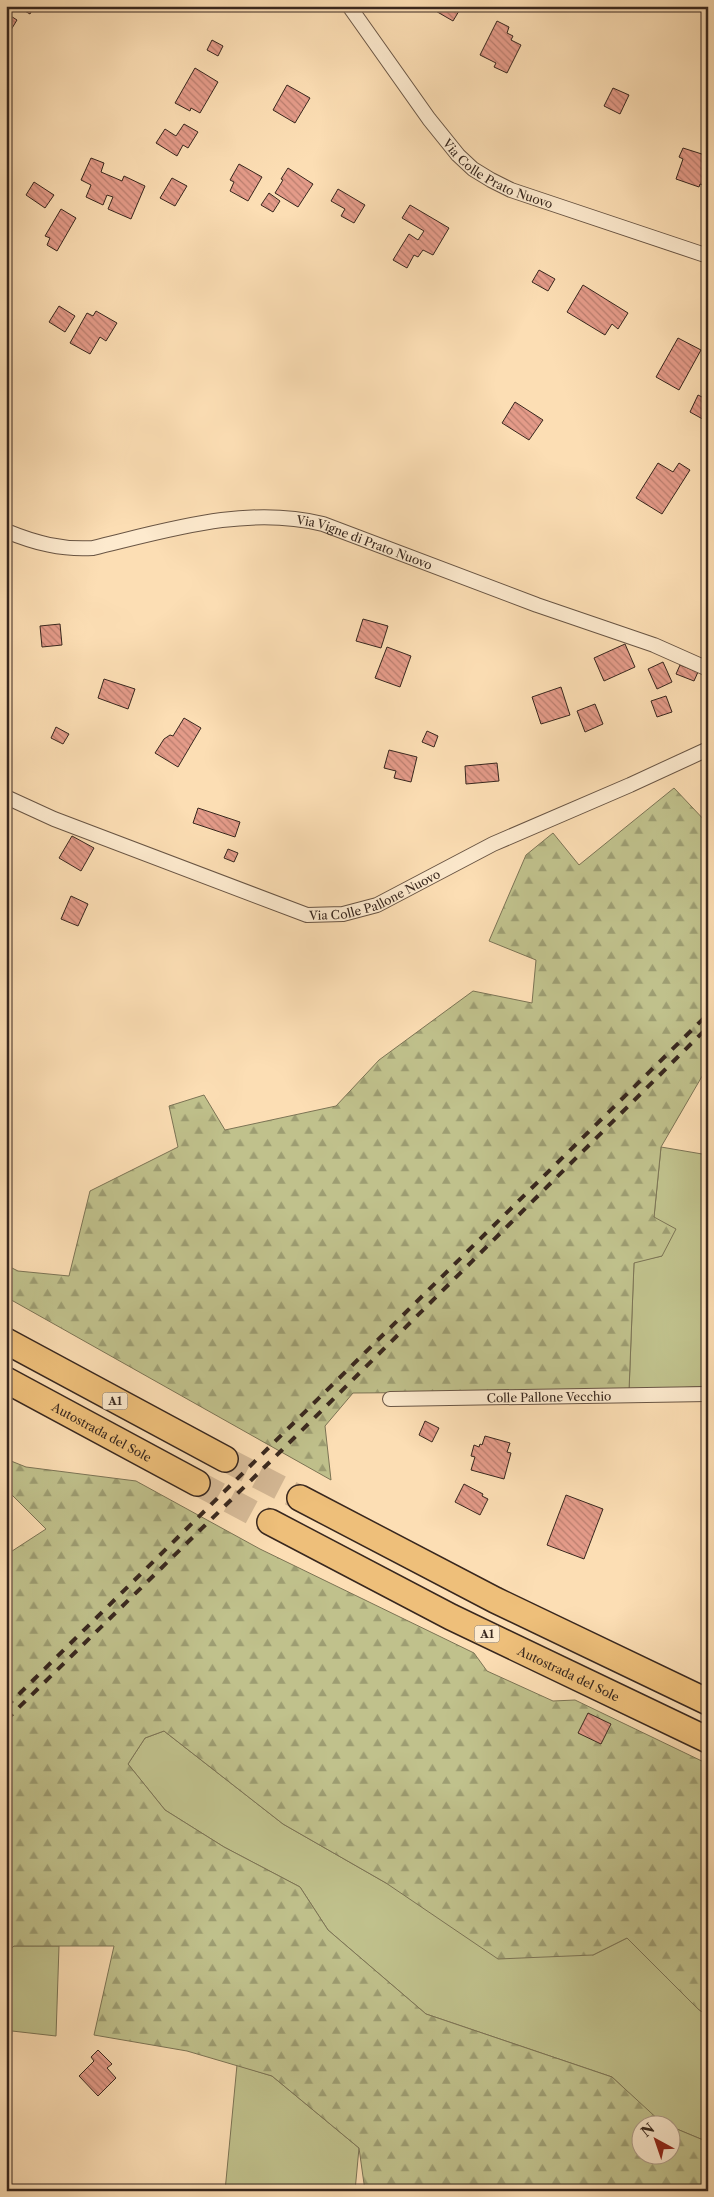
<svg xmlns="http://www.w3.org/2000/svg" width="714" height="2197" font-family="'Libre Caslon Text',serif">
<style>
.green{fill:#c0c18c;stroke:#7c7455}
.forest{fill:url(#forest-firs);stroke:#7c7455}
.building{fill:url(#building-back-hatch);stroke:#38271e}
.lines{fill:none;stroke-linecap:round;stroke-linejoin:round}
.highway-tunnel{stroke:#d5b996;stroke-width:25;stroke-dasharray:25 12;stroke-linecap:butt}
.street-casing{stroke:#695544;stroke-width:16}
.highway-casing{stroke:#38271e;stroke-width:28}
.street{stroke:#fdeace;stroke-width:14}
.highway{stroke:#eebf7a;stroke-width:25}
.rail{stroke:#38271e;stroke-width:4;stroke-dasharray:9 9;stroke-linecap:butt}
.labels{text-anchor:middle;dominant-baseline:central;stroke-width:4;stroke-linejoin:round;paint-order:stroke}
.shield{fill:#fdeace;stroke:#736253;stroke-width:1}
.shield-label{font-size:11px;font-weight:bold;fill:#38271e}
.street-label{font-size:12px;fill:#38271e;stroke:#fdeace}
</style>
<defs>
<pattern id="forest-firs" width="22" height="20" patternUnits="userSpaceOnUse" patternTransform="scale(1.25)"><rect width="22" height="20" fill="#c0c18c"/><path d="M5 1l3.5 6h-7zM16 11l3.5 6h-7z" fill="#9d9d72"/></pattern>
<pattern id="building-back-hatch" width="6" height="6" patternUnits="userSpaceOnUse" patternTransform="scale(1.25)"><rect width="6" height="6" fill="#e49b89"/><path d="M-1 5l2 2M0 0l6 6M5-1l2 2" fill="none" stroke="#ba7e6f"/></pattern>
</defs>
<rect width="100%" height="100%" fill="#fcdeb4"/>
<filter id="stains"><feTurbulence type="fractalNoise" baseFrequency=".004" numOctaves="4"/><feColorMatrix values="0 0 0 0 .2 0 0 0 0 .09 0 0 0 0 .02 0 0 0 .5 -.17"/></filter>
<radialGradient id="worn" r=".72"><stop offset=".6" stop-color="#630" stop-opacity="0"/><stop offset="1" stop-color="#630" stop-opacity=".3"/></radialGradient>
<g class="green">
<path d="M661 1147 708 1155V1386L629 1391 634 1262 662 1256 654 1217Z"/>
<path d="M164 1731 283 1824 386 1883 593 1955 627 1938 698 2009 708 2016V2142L672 2127V2124L661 2123 612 2077 426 2014 328 1930 300 1887 224 1847 165 1810 128 1764 145 1738Z"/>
<path d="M14 1946H59L56 2036 12 2031 6 2080V1953Z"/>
<path d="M237 2065 272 2076 359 2148 355 2191H225Z"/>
</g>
<g class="forest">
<path d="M674 788 708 824V1066L661 1147 654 1217 676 1229 662 1256 634 1263 629 1391 353 1393 325 1426 331 1480 6 1297V1265L18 1271 69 1276 90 1191 178 1147 169 1106 204 1095 225 1130 336 1106 379 1060 473 991 532 1003 536 960 489 941 526 855 553 833 579 865Z"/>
<path d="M6 1459 26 1467 136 1481 260 1549 474 1653 487 1671 553 1701 575 1700 708 1764V2016L698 2009 627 1938 593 1955 498 1959 386 1883 283 1824 164 1731 145 1738 128 1764 165 1810 224 1847 300 1887 328 1930 426 2014 612 2077 661 2122 666 2124H642V2154H672V2127L708 2142V2191H365L359 2148 272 2076 187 2051 94 2035 114 1946H14L6 1953V1555L46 1529 6 1489Z"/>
</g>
<g class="building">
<path d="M16 6H34L30 14Z"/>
<path d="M427 6H462L453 21Z"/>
<path d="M6 13 17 20 6 38Z"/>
<path d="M497 21 509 27 507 33 513 36 511 40 521 45 507 73 494 67 496 63 480 55Z"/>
<path d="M212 40 223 46 218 56 207 50Z"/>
<path d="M195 68 218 82 200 113 191 108 190 111 175 103Z"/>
<path d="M287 85 310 98 295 123 273 110Z"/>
<path d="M613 88 629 95 620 114 604 106Z"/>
<path d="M184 124 198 132 188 148 183 145 177 156 156 143 165 129 176 136Z"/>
<path d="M683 148 708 156V187L700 184 699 187 676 179 683 159 679 157Z"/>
<path d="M91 158 104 163 101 172 122 181 124 176 145 186 131 219 108 209 113 197 107 195 103 205 86 197 91 185 81 180Z"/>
<path d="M239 164 262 177 248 201 230 191 234 182 230 180Z"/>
<path d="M288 168 313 184 298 207 275 193 283 180 281 179Z"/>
<path d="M172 178 187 186 175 206 160 198Z"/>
<path d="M34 182 54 195 45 208 26 195Z"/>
<path d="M338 189 365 205 354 223 341 216 345 209 331 201Z"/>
<path d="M269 193 280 201 273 212 261 205Z"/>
<path d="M410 205 449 228 433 255 423 250 418 257 414 255 407 268 393 260 409 234 418 240 424 231 402 218Z"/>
<path d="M61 209 76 218 57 251 47 245 50 238 45 236Z"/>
<path d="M539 270 555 279 548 291 532 282Z"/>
<path d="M583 285 628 313 618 329 612 324 605 335 567 312Z"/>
<path d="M59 306 75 316 65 332 49 322Z"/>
<path d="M96 311 117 323 106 341 100 337 90 354 70 343 87 313 93 316Z"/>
<path d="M678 338 701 350 679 390 656 377Z"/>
<path d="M698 395 708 400V422L690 412Z"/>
<path d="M515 402 543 420 529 440 502 423Z"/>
<path d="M658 463 673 472 679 463 690 470 662 514 636 498Z"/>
<path d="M363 619 388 626 381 648 356 641Z"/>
<path d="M60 624 62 645 42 647 40 626Z"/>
<path d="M625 644 635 667 604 681 594 658Z"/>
<path d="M387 647 411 656 400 687 375 678Z"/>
<path d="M663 662 672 682 657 689 648 669Z"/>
<path d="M680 665 698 672 694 681 676 674Z"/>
<path d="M104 679 135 689 128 709 98 698Z"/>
<path d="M561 687 570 715 541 724 532 697Z"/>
<path d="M666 696 672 712 657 717 651 701Z"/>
<path d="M595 704 603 724 585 732 577 711Z"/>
<path d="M184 718 201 728 178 767 155 753 164 739 170 735 173 736Z"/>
<path d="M56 727 69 734 63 744 51 738Z"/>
<path d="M427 731 438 736 434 747 422 742Z"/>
<path d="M389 750 417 757 411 782 394 778 396 771 384 768Z"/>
<path d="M497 763 499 781 466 784 465 766Z"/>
<path d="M198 808 240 822 235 837 193 823Z"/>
<path d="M72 836 94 848 81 871 59 858Z"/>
<path d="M228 849 238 853 234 862 224 858Z"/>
<path d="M71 896 88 904 78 926 61 919Z"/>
<path d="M425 1421 439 1428 432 1442 419 1435Z"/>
<path d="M485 1436 510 1443 507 1452 511 1453 504 1479 471 1470 475 1457 471 1456 474 1445 479 1447 480 1444 482 1445Z"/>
<path d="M464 1484 483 1494 482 1496 488 1499 480 1515 455 1502Z"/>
<path d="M566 1495 603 1509 584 1559 547 1545Z"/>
<path d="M588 1713 611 1724 601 1744 578 1733Z"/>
<path d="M98 2050 112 2064 107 2068 116 2078 98 2096 79 2076 94 2061 91 2057Z"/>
</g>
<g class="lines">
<g class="highway-tunnel">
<path d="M225 1459 300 1498"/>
<path d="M197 1483 270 1522"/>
</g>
<g class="street-casing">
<g id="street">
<path id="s1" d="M349 6 429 119 458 155 473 169 491 180 511 190 708 256"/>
<path id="s2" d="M6 531C35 543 62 550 93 548 168 530 246 505 323 524L537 605 654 645 708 669"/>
<path id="s3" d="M6 797 54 819 307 915 343 914 377 905 493 844 630 785 708 749"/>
<path id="s4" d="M390 1399 708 1394"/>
</g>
</g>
<g class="highway-casing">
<g id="highway">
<path d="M6 1341 225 1459"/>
<path id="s5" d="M6 1380 197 1483"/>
<path d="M300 1498 495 1600 708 1702"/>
<path id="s6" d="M270 1522 451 1617 708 1740"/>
</g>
</g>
<use href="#street" class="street"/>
<use href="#highway" class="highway"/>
<g class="rail">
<path d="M6 1707 708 1014"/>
<path d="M6 1720 282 1450 708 1027"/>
</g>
</g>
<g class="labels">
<g class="shield">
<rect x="102.5" y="1392.5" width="25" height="17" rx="4"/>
<rect x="474.5" y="1625.5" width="25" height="17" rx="4"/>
</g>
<g class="shield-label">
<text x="115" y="1401">A1</text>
<text x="487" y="1634">A1</text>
</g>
<g class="street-label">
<text stroke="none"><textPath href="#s1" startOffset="229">Via Colle Prato Nuovo</textPath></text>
<text stroke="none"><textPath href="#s2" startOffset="368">Via Vigne di Prato Nuovo</textPath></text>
<text stroke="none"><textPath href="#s3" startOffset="395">Via Colle Pallone Nuovo</textPath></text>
<text stroke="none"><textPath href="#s4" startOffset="159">Colle Pallone Vecchio</textPath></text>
<text stroke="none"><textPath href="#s5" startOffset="109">Autostrada del Sole</textPath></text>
<text stroke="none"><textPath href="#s6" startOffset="335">Autostrada del Sole</textPath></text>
</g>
</g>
<rect width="714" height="2197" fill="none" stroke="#fcdeb4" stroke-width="25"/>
<rect x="8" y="8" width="699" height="2182" fill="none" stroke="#38271e" stroke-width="2.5"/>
<rect x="12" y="12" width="689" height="2172" fill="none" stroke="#38271e"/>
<g transform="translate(656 2140) rotate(320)"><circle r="24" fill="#fdeace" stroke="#ae9c88"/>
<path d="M0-4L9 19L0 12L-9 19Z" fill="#8f2418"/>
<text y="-8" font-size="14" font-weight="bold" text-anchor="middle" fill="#38271e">N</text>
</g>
<rect width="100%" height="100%" filter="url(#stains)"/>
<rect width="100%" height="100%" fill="url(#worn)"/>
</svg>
